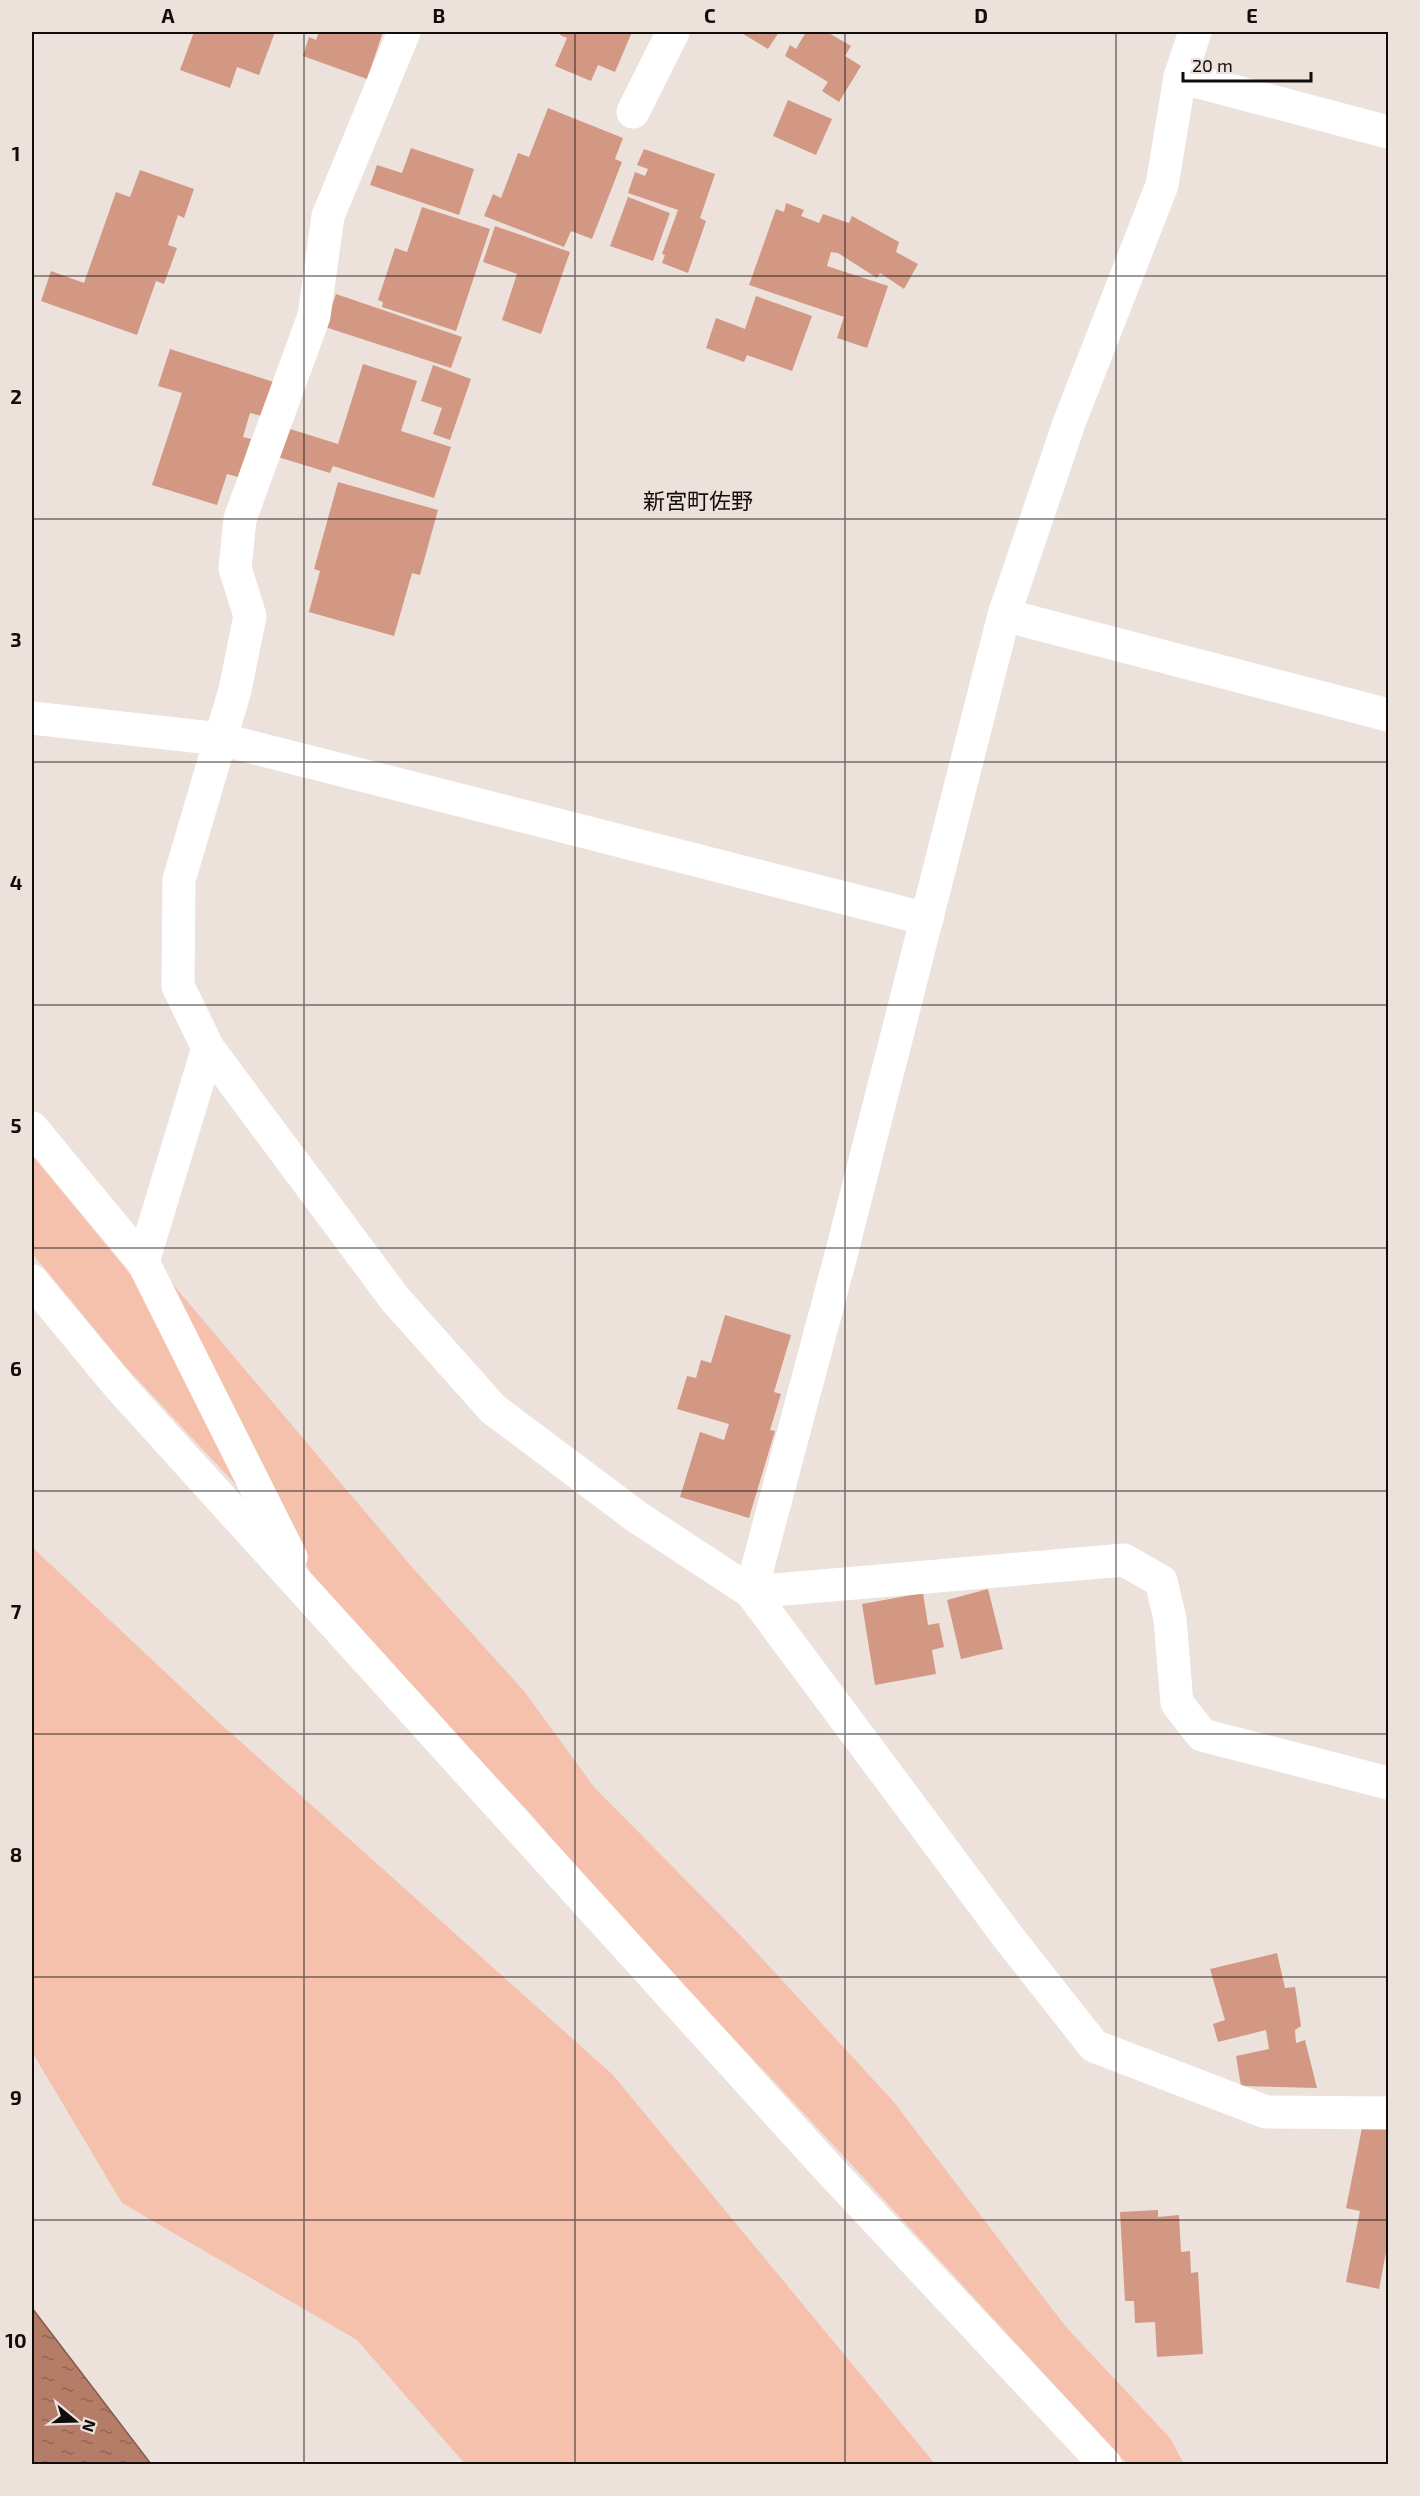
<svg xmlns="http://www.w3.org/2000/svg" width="1420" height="2496" font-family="'Exo 2','Noto Sans JP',sans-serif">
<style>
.green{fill:#f5c1ad}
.water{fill:url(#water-ripples);stroke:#845b4c;stroke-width:1.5}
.building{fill:#d29883}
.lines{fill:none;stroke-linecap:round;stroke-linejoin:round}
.street{stroke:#fff;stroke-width:33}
.grid{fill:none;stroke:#110d0b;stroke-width:1.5;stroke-opacity:0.55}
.labels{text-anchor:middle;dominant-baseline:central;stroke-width:4.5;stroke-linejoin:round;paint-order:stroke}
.quarter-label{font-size:22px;fill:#110d0b;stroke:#ede1dc}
.neatline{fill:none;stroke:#110d0b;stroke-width:2}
.grid-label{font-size:20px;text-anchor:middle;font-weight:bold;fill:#110d0b}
</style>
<defs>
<pattern id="water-ripples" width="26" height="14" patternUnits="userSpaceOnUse" patternTransform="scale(1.5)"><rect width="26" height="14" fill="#b57d68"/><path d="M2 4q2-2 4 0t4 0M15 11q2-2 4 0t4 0" fill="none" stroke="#926554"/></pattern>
</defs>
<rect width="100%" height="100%" fill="#ede1dc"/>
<g class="green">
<path d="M32 1155 135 1280 251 1501 125 1366 32 1253Z"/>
<path d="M165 1275 411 1566 524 1691 594 1787 744 1939 893 2101 1066 2327 1170 2438 1184 2464H1127L852 2165 599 1894 529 1812 317 1589 267 1475Z"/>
<path d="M32 1547 213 1717 613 2075 935 2464H465L357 2340 122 2203 32 2052Z"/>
</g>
<path class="water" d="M32 2308 151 2464H32Z"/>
<g class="building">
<path d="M194 32H275L259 75 237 67 230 88 180 70Z"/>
<path d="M319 32H383L367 79 303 56 309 37 316 40Z"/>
<path d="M561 32H632L615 72 598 65 591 81 555 66 567 38 560 35Z"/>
<path d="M740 32H779L768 49Z"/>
<path d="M806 32H827L851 46 845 56 861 66 839 102 822 91 828 82 785 56 790 45 796 49Z"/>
<path d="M788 100 832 119 816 155 773 136Z"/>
<path d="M548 108 623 138 615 159 622 162 592 239 571 231 564 247 484 216 493 194 501 198 518 153 529 157Z"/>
<path d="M411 148 474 169 459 215 370 185 377 165 402 173Z"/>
<path d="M644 149 715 174 700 218 706 221 688 273 662 263 665 255 662 254 678 210 628 193 635 172 645 176 648 169 637 165Z"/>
<path d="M140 170 194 189 184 218 178 215 168 245 177 248 164 284 156 281 137 335 41 301 51 271 84 283 116 192 130 197Z"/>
<path d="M628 197 670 213 653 261 610 246Z"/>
<path d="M786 203 804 210 801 216 819 223 823 214 849 223 852 216 899 242 896 252 918 264 904 289 880 273 877 278 838 253 831 252 827 266 888 286 867 348 837 338 844 317 749 285 776 209 784 212Z"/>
<path d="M422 207 490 229 456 331 382 307 383 302 378 300 395 248 407 252Z"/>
<path d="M495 226 570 252 541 334 502 320 517 274 483 262Z"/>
<path d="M336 294 462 337 451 368 325 327Z"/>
<path d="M756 296 812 316 792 371 747 355 744 362 706 348 716 318 745 329Z"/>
<path d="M170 349 277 383 266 417 250 413 243 437 251 439 238 477 227 474 217 505 152 485 182 393 158 386Z"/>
<path d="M363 364 417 381 401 431 451 447 434 498 333 466 330 473 278 457 287 428 338 444Z"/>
<path d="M433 365 471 379 450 440 433 434 442 408 421 401Z"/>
<path d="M338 482 438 510 420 575 412 573 394 636 309 612 320 571 314 569Z"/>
<path d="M725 1315 791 1335 774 1392 781 1394 770 1430 775 1431 749 1518 680 1497 700 1432 724 1440 729 1424 677 1409 687 1376 696 1378 701 1360 711 1363Z"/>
<path d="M988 1589 1003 1649 961 1659 947 1600Z"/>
<path d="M923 1593 928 1625 939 1623 944 1647 932 1650 936 1674 875 1685 862 1604Z"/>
<path d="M1277 1953 1285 1988 1295 1987 1301 2026 1295 2030 1296 2043 1305 2040 1317 2088 1241 2086 1236 2056 1269 2049 1266 2030 1218 2042 1213 2024 1225 2020 1210 1969Z"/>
<path d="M1362 2128H1388V2242L1379 2289 1346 2282 1360 2211 1346 2208Z"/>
<path d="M1158 2210V2217L1179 2215 1181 2252 1190 2251 1191 2273 1198 2272 1203 2354 1157 2357 1155 2322 1135 2323 1134 2301H1125L1120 2212Z"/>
</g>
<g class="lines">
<g class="street">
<path d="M404 32 328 216 314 316 240 519 235 568 250 616 235 690 179 880 178 986 208 1048 395 1299 493 1409 637 1517 751 1592 1008 1937 1094 2046 1266 2112 1388 2113"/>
<path d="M1180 77 1195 32"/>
<path d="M633 112 673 32"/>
<path d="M1004 615 1069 423 1162 185 1180 77 1388 132"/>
<path d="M1388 715 1004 615 841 1255 751 1592 1124 1560 1161 1581 1170 1619 1177 1703 1202 1735 1388 1783"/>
<path d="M32 718 220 739 927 919"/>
<path d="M32 1128 143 1262 291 1557"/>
<path d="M143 1262 208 1048"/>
<path d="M32 1281 119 1386 826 2166 1105 2464"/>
</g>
</g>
<path class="grid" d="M304 32V2464M575 32V2464M845 32V2464M1116 32V2464M32 276H1388M32 519H1388M32 762H1388M32 1005H1388M32 1248H1388M32 1491H1388M32 1734H1388M32 1977H1388M32 2220H1388"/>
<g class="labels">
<g class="quarter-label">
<text x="698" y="500">新宮町佐野</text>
</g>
</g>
<rect width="1420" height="2496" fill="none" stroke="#ede1dc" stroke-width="66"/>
<g transform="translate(75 2421) rotate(109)" stroke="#ede1dc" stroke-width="4.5" paint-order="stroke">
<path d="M0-4.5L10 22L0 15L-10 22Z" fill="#110d0b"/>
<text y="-9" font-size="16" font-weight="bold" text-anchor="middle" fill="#110d0b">N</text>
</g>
<path d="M1183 72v9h128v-9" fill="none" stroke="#110d0b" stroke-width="3"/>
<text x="1192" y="72" font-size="18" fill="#110d0b" stroke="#ede1dc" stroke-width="4.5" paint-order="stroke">20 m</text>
<rect x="33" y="33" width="1354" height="2430" class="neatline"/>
<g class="grid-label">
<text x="168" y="23">A</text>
<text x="439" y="23">B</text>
<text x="710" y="23">C</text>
<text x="981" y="23">D</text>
<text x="1252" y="23">E</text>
<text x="16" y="161">1</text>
<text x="16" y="404">2</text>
<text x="16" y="647">3</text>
<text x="16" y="890">4</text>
<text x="16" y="1133">5</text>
<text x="16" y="1376">6</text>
<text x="16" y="1619">7</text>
<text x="16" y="1862">8</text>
<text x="16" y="2105">9</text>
<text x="16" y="2348">10</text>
</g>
</svg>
